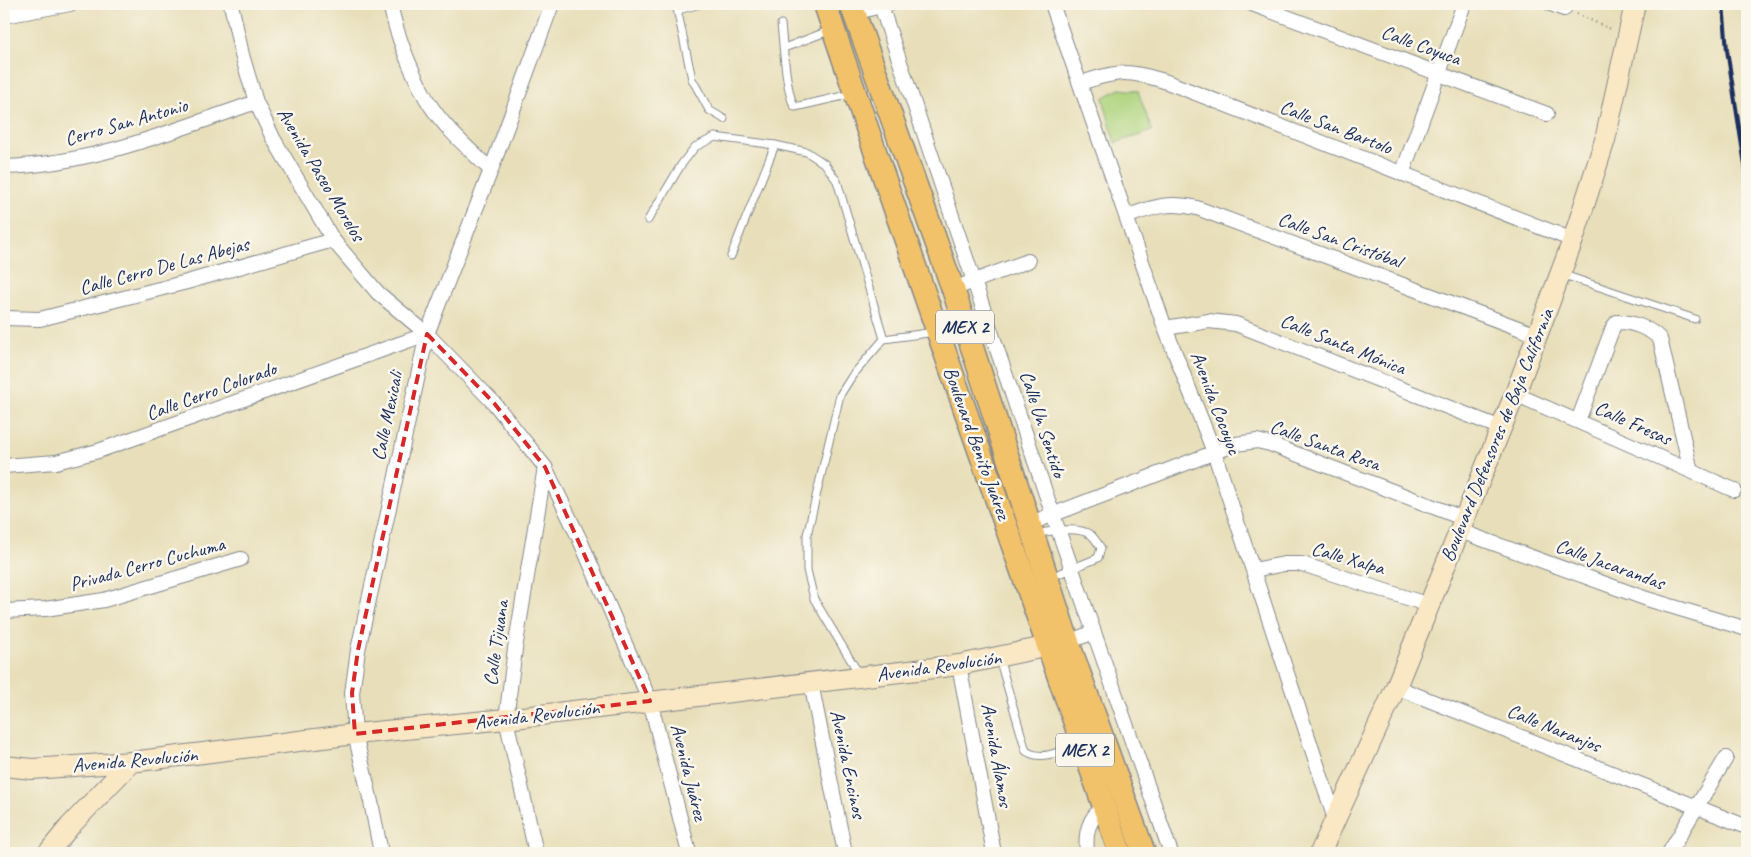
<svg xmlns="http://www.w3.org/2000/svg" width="1751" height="857" font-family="Caveat,sans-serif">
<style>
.grass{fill:#aed47e;stroke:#64826e}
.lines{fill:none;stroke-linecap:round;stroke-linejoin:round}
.lane-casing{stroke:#82878c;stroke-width:9}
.street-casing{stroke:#82878c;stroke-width:16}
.secondary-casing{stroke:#82878c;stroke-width:22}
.primary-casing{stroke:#82878c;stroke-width:25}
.path{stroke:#82878c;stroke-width:2.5;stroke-dasharray:1 4;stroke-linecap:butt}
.lane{stroke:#fff;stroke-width:7}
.street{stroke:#fff;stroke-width:14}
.secondary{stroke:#fae7c3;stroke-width:20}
.primary{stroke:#f2c26a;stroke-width:22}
.rail{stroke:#1b2f5e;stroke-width:4}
.marked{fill:none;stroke:#d62828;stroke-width:4;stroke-dasharray:10 6;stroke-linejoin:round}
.labels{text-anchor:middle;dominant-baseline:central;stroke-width:5;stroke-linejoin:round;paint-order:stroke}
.shield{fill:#fbf7ec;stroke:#5e6b89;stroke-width:1}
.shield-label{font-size:19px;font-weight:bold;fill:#1b2f5e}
.street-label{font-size:20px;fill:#1b2f5e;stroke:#fbf7ec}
</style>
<rect width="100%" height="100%" fill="#fbf7ec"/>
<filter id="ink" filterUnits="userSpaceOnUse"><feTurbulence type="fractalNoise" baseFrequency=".02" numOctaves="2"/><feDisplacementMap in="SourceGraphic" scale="10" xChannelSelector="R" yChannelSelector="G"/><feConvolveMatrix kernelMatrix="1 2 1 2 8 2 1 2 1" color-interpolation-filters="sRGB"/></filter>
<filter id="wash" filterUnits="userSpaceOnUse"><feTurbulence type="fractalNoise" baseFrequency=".0096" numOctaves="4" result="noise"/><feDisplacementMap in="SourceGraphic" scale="20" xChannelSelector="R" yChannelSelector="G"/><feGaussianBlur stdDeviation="1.12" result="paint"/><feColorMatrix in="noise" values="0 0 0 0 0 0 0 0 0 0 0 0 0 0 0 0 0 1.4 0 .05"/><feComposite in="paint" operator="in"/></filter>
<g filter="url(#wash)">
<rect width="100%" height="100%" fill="#e8dfba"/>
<path class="grass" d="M1119 89 1138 91 1152 131 1115 143 1103 98Z"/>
</g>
<g filter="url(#ink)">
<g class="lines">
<g class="lane-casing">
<g id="lane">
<path d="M676 4 692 79 709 110 724 119"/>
<path d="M678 10 700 4"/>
<path d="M781 24C783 41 786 96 795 107L852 94"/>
<path d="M784 48 831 30"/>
<path d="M648 220 681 165 695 147 715 137 775 145 807 152 825 164 837 181 884 339"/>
<path d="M731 256 775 145"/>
<path d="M1561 274 1695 319"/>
<path d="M1036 534C1050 531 1079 526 1091 535 1095 538 1098 544 1101 548L1098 558 1051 577"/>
<path d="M999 658 1026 751C1042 762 1063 750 1080 744"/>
<path d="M859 674 814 599 807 570V535L840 395 852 376 884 339 935 332"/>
</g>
</g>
<g class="street-casing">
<g id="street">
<path d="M231 4 242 55 256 102 273 138 333 240 378 293 427 334 494 403 545 467 580 540 650 701 689 853"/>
<path d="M390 4C397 36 411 71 427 100 443 127 469 149 491 170"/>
<path d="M1052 4 1165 328 1214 452 1335 819"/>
<path d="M1252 4 1547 114"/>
<path d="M1551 4 1564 9"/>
<path d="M881 6 1053 515 1171 853"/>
<path d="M854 13 888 4"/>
<path d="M4 16 70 4"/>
<path d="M1081 83C1119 70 1128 70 1167 82L1573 240"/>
<path d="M4 167C93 164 173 131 256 102"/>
<path d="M1402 174 1464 4"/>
<path d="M1128 216C1154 207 1168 201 1197 208L1537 335"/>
<path d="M953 289 1028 261"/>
<path d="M4 318 40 319 187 282 333 240"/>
<path d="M1165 328 1209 321 1236 324 1501 428"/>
<path d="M1515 394 1734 490"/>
<path d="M1578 421 1613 327 1617 322C1631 321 1651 329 1660 339L1691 471"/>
<path d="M4 466 56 462 98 451 427 334"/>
<path d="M1031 523 1236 444 1257 441 1270 444 1465 519"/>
<path d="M1460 531 1647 599 1747 629"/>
<path d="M1254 570 1284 564H1302L1429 605"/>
<path d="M4 611 45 609 104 600 241 559"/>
<path d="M1068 642 1094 632"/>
<path d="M959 665 994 853"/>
<path d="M811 683 845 853"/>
<path d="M1396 687 1747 827"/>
<path d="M381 853 371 802 355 734 352 693 358 650 427 334 491 170 552 4"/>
<path d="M536 853 506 719 515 649 545 467"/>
<path d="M1087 853C1085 833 1088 819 1104 806"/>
<path d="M1669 853 1726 758"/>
</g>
</g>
<g class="secondary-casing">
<g id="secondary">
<path d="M4 766 32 769 131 762 355 734 506 719 959 665 1064 643"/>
<path d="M48 853 70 826 131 762"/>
<path d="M1320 853 1396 687 1515 394 1573 240 1605 140 1635 4"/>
</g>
</g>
<g class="primary-casing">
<g id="primary">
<path d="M825 4C920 288 1023 570 1120 853"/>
<path d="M851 4 953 289 1068 642 1144 853"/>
</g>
</g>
<path class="path" d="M1577 14 1613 30"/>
<use href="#lane" class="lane"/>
<use href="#street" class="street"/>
<use href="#secondary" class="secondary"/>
<use href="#primary" class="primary"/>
<path class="rail" d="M1723 4 1727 50 1747 178"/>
</g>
</g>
<path class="marked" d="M427 334 494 403 545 467 650 701 355 734 352 693 358 650Z"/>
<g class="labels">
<g class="shield">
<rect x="936" y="310.5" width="58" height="33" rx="4"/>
<rect x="1056" y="733.5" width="58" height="33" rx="4"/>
</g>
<g class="shield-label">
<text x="965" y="327">MEX 2</text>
<text x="1085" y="750">MEX 2</text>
</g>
<g class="street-label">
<text transform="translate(1421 45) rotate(20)">Calle Coyuca</text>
<text transform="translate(126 122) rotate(-16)">Cerro San Antonio</text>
<text transform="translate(1336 127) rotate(21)">Calle San Bartolo</text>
<text transform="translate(321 174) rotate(59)">Avenida Paseo Morelos</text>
<text transform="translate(1340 240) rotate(20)">Calle San Cristóbal</text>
<text transform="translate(164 266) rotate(-15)">Calle Cerro De Las Abejas</text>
<text transform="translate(1343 344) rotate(22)">Calle Santa Mónica</text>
<text transform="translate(211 391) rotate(-20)">Calle Cerro Colorado</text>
<text transform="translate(1216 403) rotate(69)">Avenida Cocoyoc</text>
<text transform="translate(387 416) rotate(-78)">Calle Mexicali</text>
<text transform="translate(1633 423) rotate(24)">Calle Fresas</text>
<text transform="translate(1043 424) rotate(72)">Calle Un Sentido</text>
<text transform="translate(1497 435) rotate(-68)">Boulevard Defensores de Baja California</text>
<text transform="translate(977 443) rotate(70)">Boulevard Benito Juárez</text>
<text transform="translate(1325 445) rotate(20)">Calle Santa Rosa</text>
<text transform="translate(1348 558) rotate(16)">Calle Xalpa</text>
<text transform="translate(147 564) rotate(-15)">Privada Cerro Cuchuma</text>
<text transform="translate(1610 564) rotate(20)">Calle Jacarandas</text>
<text transform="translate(496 643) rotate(-82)">Calle Tijuana</text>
<text transform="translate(939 666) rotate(-8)">Avenida Revolución</text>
<text transform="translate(537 715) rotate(-7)">Avenida Revolución</text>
<text transform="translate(1554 728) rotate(22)">Calle Naranjos</text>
<text transform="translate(997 755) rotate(80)">Avenida Álamos</text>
<text transform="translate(135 760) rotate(-5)">Avenida Revolución</text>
<text transform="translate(848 764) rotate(78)">Avenida Encinos</text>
<text transform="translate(689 772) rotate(76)">Avenida Juárez</text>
</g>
</g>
<rect width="1751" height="857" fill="none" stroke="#fbf7ec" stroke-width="20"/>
</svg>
